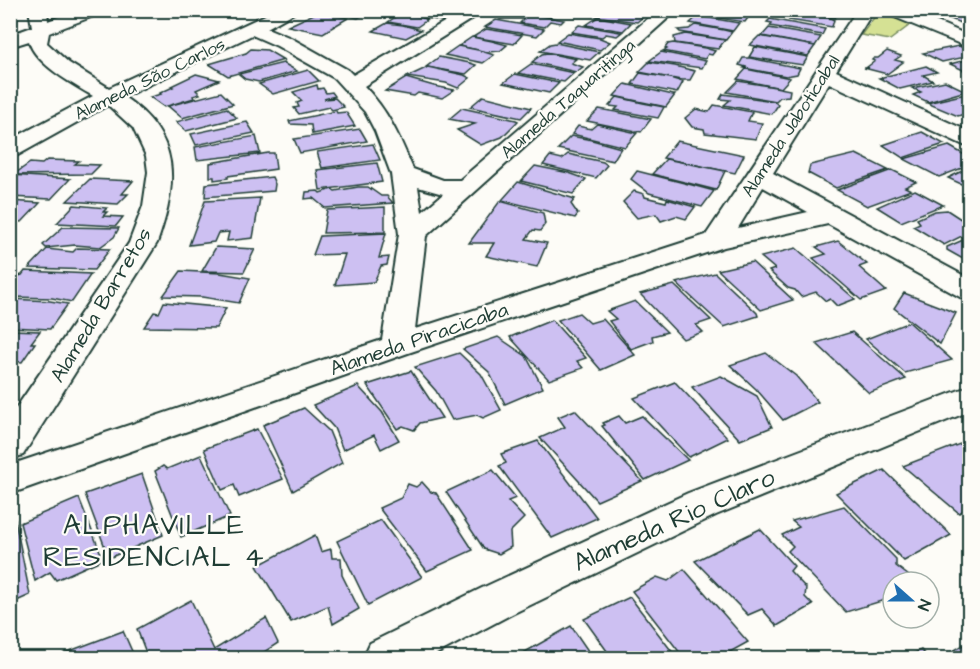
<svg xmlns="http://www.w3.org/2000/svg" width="980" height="669" font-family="'Architects Daughter',sans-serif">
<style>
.green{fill:#d5e194;stroke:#7a8f64;stroke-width:1.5}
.building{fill:#cdc0f2;stroke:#1f3d34;stroke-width:1.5}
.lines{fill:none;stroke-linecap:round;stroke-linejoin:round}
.street-casing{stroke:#1f3d34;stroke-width:4}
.street{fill:#fdfcf7;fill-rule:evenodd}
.labels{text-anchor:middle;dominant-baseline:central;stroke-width:4.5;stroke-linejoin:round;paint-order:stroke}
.far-street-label{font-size:18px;fill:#1f3d34;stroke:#fdfcf7}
.street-label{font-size:21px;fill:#1f3d34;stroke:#fdfcf7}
.near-street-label{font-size:26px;fill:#1f3d34;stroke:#fdfcf7}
.near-quarter-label{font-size:28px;letter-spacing:1.5px;fill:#1f3d34;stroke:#fdfcf7}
</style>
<rect width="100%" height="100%" fill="#fdfcf7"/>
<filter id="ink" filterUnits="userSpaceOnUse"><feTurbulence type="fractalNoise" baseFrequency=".0167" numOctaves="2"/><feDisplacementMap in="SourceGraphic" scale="12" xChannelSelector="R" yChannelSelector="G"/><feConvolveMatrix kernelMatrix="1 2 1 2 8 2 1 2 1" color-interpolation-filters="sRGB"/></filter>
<g filter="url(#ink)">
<path class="green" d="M879 11H882L914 22 890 40 861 35Z"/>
<g class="building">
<path d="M324 10H372L358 18Z"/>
<path d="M414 10H440L454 13 443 21 408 15Z"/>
<path d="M526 10H559L551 16Z"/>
<path d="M595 10H620L644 16 637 22 589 15Z"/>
<path d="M704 10H724L750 15 745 22 700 15Z"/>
<path d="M789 10H839V11L835 18Z"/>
<path d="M510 11 525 13 564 20 561 23 550 21 544 27 520 23 524 19H500Z"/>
<path d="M318 12 348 18 323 33 288 26Z"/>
<path d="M400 14 418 16 427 20 417 27 388 22Z"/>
<path d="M793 14 830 18 834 20 832 27 789 20Z"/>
<path d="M970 14V25H965L946 17Z"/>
<path d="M698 16 739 23 733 31 690 23Z"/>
<path d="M598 17 631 23 623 31 586 25Z"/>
<path d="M770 19 825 29 822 35 770 26 772 23 767 22Z"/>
<path d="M496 20 524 25 544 29 537 36 485 27Z"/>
<path d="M387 23 403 25 421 30 406 38 373 31Z"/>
<path d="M579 25 620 32H622L617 36 606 34 602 37 571 32Z"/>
<path d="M695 25 724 30 732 32 726 40 680 32 678 30 689 29Z"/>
<path d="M769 28 821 37 815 46 762 36Z"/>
<path d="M486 29 505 32 522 35 514 44 473 37Z"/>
<path d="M568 33 600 38 610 42 600 50 557 41Z"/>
<path d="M685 34 725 40 718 49 675 43 674 37Z"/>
<path d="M759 36 815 46 808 56 750 45Z"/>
<path d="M472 37 492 41 507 45 500 51 487 52 459 46Z"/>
<path d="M556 43 599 52 590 60 540 51 550 44Z"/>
<path d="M673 43 705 48 715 51 712 55 708 54 705 59 663 51 667 49 665 48 668 44Z"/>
<path d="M458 46 478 50 494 55 483 63 445 55Z"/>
<path d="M959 46 970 51V56L942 62 923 53Z"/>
<path d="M755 47 808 57 803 65 749 57Z"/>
<path d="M251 49 267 50 284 60 228 76 209 64 246 53Z"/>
<path d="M887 51 901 56 895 60 903 62 887 74 864 68H869L867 67 875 61 872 60 874 58H878Z"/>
<path d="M661 52 706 61 702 68 649 61Z"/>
<path d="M547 53 576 59 571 63 583 67 576 72 532 62 542 54Z"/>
<path d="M439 57 470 63 476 65 466 74 426 67Z"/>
<path d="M743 58H750L800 68 797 74 786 76 744 68 746 67 739 65Z"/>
<path d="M970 59V73L950 64Z"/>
<path d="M649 62 675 66 695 71 690 80H681L639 72Z"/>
<path d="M283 63 297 71 259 82 245 79 239 74Z"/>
<path d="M531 64 574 73 564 82 518 73Z"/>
<path d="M926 66 937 72 923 75 933 81 900 89 879 78Z"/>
<path d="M428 67 464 75 470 78 458 88 446 83 407 77Z"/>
<path d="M746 69 790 78 781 88 737 79Z"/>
<path d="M308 70 319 81 273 94 259 84Z"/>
<path d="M640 73 670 78 683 82 677 93 632 84Z"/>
<path d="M196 74 219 80 196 90 200 94 193 96 194 98 164 107 150 97 161 94 160 93 173 87 171 86Z"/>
<path d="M515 74 559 83 549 93 503 83Z"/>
<path d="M406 78 434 86 454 90 442 98 418 93 414 96 385 91Z"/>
<path d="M738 81 775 87 790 90 789 96 780 97 776 101 727 92Z"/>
<path d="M945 81 966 91 928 102 913 95 921 92 912 88Z"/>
<path d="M625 84 673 95H675L666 107 614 96Z"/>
<path d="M317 85 318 89 323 88 326 93 332 92 335 96 324 99 335 98 344 107 332 110 329 107 299 114 294 108 299 107 297 103 302 101 293 92Z"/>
<path d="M221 92 233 104 182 118 168 106Z"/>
<path d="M970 93V112L958 116 927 103Z"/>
<path d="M723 94 774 101 778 105 772 114 724 105 730 100 720 99Z"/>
<path d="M483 96 531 108 521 118 470 107Z"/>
<path d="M617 97 643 103 664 107 658 118 615 110 618 107 609 106Z"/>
<path d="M714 105 752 112 748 121 762 123 756 139 705 133 704 129 692 127 685 118 696 109 709 112Z"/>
<path d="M227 108 237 118 186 131 176 122Z"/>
<path d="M462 108 516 120 518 121 502 137 481 145 457 130 475 124 449 119Z"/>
<path d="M599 109 616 112 651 119 641 132 587 121Z"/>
<path d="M336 111 337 113 346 112 355 126 312 134 311 125 290 124 289 121Z"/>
<path d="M247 122 254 133 196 145 191 134Z"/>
<path d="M597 124 637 133 625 147 572 134 578 126 591 129Z"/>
<path d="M360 129 367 141 300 153 294 139Z"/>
<path d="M922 132 944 144 903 158 883 145Z"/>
<path d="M256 136 260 153 197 160 195 147Z"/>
<path d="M571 136 592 140 621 148 613 161 558 149Z"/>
<path d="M677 141 744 155 735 173 663 158Z"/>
<path d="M373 144 380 160 322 168 317 152Z"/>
<path d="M949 146 970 158V165L939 177 904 159Z"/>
<path d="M268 153H274L276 169 228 176V178L214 180V177H210V163Z"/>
<path d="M568 154 603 162 607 165 596 178 543 165 550 156 562 159Z"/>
<path d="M856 154 888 170 836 188 808 173 810 165Z"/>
<path d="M666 159 725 171 716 190 652 174Z"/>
<path d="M47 160 79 161 75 164 100 165 91 174 13 175 30 163 42 164Z"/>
<path d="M377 163 382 182 320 190 317 170Z"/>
<path d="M535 166 569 173 586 179 573 194 521 181Z"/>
<path d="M970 167V188L948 178Z"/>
<path d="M892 170 916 182 905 187 911 190 867 206 837 190Z"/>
<path d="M637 171 692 185 714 191 702 207 649 193 631 179Z"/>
<path d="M10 176 11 175 70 179 51 199 10 197Z"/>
<path d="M272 177 275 184 274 191 205 197 206 184Z"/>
<path d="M90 179 133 181 122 194H128L118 204 67 201Z"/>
<path d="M518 182 575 199 571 204 578 214 575 218 502 200Z"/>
<path d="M358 187H368L381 196H387L393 203 325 208 313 198 305 199 306 192 318 191 320 193 332 189 335 191Z"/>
<path d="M915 190 943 205 901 222 877 207Z"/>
<path d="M634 191 644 194 645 197 666 202 667 199 695 207 686 219 676 216 661 221 656 214 637 218 623 202Z"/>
<path d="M260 198 253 238 227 241 229 232 218 233 214 242 189 245 205 201Z"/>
<path d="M10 201 40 203 22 222 10 221Z"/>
<path d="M500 201 543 213 545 224 540 231 533 230 526 239 547 243 537 267 486 256 494 243H469Z"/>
<path d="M74 205 107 208 103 212H107L103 216 123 217 116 226 57 223Z"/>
<path d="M385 207V232L323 233 327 210Z"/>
<path d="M947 210 970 225V232L944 245 913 226 920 223 917 219 935 211Z"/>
<path d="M63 227 119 228 114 237 100 247 75 245 46 248 43 245Z"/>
<path d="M386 233 379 258 389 257 387 265 381 266 374 282 335 285 345 254 313 255 320 236Z"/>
<path d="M970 237V263L947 250V247Z"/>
<path d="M838 241 867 264 859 267 886 291 861 300 813 258 826 254 816 247Z"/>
<path d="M216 247 255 249 244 272 202 271Z"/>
<path d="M77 248 110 249 94 270 29 268 47 249 73 252Z"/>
<path d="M796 248 855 299 837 306 830 299 826 301 816 292 801 297 795 290 788 288 769 271 775 269 761 257Z"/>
<path d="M752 262 793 300 761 310 718 270Z"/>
<path d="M25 271 91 274 72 302 52 298 13 297 18 292 10 291V278L22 275Z"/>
<path d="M181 271 220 273 250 278 239 303 202 297 163 296Z"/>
<path d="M715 273 757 313 758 316 724 327 676 283Z"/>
<path d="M674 285 711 320 696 325 703 332 683 339 640 294Z"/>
<path d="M904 293 956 313 940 344 894 308Z"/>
<path d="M10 299 50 301 68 304 50 329 10 327Z"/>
<path d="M635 301 667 332 652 336 653 341 631 349 609 321 616 319 607 311Z"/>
<path d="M164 302 226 308 216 328 144 327 154 312 159 313Z"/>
<path d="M579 313 590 323 603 319 635 355 601 370 558 320Z"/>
<path d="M552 320 586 358 577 361 583 368 549 380 510 337Z"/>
<path d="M909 322 952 360 905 373 866 339Z"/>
<path d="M10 330 40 331 31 343H35L22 362 10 361Z"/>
<path d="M852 332 906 379 869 393 816 343Z"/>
<path d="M498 337 526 356 543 388 505 404 489 372 463 349Z"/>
<path d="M459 353 481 374 501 410 483 418 477 415 452 420 436 391 415 367Z"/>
<path d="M766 353 796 376 818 402 783 420 756 389 730 365Z"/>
<path d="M411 371 442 418 420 423 414 430 403 426 397 429 367 385Z"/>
<path d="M721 376 757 396 772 427 740 440 692 387Z"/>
<path d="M675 382 728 438 689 457 634 398Z"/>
<path d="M358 386 382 412 399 440 381 449 374 435 343 450 334 428 313 405Z"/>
<path d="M304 408 329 431 342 463 293 491 263 425Z"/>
<path d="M575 410 642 481 597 501 540 438 565 427 558 417Z"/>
<path d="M619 416 625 423 642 416 688 460 645 480 602 426 605 425 603 423Z"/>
<path d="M257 429 283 479 239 497 234 485 222 490 204 449Z"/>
<path d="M970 440V507L959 513 903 466Z"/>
<path d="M538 441 597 518 552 538 499 466 506 463 501 454Z"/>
<path d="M201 455 230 516 181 537 155 471 163 466 167 469Z"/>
<path d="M493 470 516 498 508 501 524 518 510 532 511 547 499 554 484 549 446 492Z"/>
<path d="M884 470 951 535 904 561 836 493Z"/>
<path d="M142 474 163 535 109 558 85 494Z"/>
<path d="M422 482 431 492 436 493 473 550 427 571 379 508 401 498 408 484 416 487Z"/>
<path d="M79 498 103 559 56 580 50 572 35 581 20 523Z"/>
<path d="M844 506 896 559V566L909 576 901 582H893V588L888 592V599L846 612 788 551 793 546 782 535 799 527 792 521Z"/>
<path d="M15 520 30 595 10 604V522Z"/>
<path d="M381 520 422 577 368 605 337 541Z"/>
<path d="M760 529 794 566 790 571 806 588 805 597 813 605 777 626 762 609 748 615 695 561Z"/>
<path d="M315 535 321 552 331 549 332 558H341L342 575 359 609 333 624 328 606 291 622 257 566Z"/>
<path d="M684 569 748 642 719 658H684L632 591 657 577 668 581Z"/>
<path d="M630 597 677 658H612L584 619Z"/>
<path d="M191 600 214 650 266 618 278 643 255 658H148L137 629Z"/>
<path d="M571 626 593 658H520L518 656Z"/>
<path d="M123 631 135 658H60L59 655Z"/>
<path d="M970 641V658H941Z"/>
<path d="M921 650 929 658H904Z"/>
</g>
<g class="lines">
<g class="street-casing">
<g id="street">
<path d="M29 10H47L48 21 76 10H101L99 14 49 33 47 43 69 63 109 88 276 10H299L267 28 291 38 348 70 353 75 465 10H486L364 86C389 112 399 136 413 169L443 180H460L658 10H677L426 236 415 329 706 235 857 10H874L836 71 970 132V148L829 83 773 173 970 279V300L960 297 828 224 724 247 408 353 10 494V465L382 340 399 234 391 174 375 131 365 112 334 78 277 46 252 35 124 97C182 136 178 184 157 243L23 455 10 459V417L129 243 143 206 148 172 146 156 133 128 108 105 18 155 10 157V140L93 96C74 85 34 63 29 41L10 47V35L32 27ZM418 187 443 194 422 212ZM763 187 808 212 738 228Z"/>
<path d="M885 10H909L970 36V48L887 14Z"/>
<path d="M970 386V411L716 515 512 614 429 658H363L370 643 482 588 688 493Z"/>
</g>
</g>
<use href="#street" class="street"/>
</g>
</g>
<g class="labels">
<g class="far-street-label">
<text transform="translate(150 79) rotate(-26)">Alameda São Carlos</text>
<text transform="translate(568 99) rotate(-41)">Alameda Taquaritinga</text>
<text transform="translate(791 126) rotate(-57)">Alameda Jaboticabal</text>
</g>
<g class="street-label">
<text transform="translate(101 305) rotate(-59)">Alameda Barretos</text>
<text transform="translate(419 339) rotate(-19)">Alameda Piracicaba</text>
</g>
<g class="near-street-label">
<text transform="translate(674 520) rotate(-24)">Alameda Rio Claro</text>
</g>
<g class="near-quarter-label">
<text x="154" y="525">ALPHAVILLE<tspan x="154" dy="32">RESIDENCIAL 4</tspan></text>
</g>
</g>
<rect width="980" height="669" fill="none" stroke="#fdfcf7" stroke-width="36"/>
<rect x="18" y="18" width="944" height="633" fill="none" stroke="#1f3d34" stroke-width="2" filter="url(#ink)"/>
<g transform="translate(911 600) rotate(111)"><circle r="28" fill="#fdfcf7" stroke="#a4b0a9" stroke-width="1.5"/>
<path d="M0-4.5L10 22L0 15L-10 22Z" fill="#1f6fb2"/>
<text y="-9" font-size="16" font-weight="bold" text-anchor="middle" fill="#1f3d34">N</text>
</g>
</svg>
